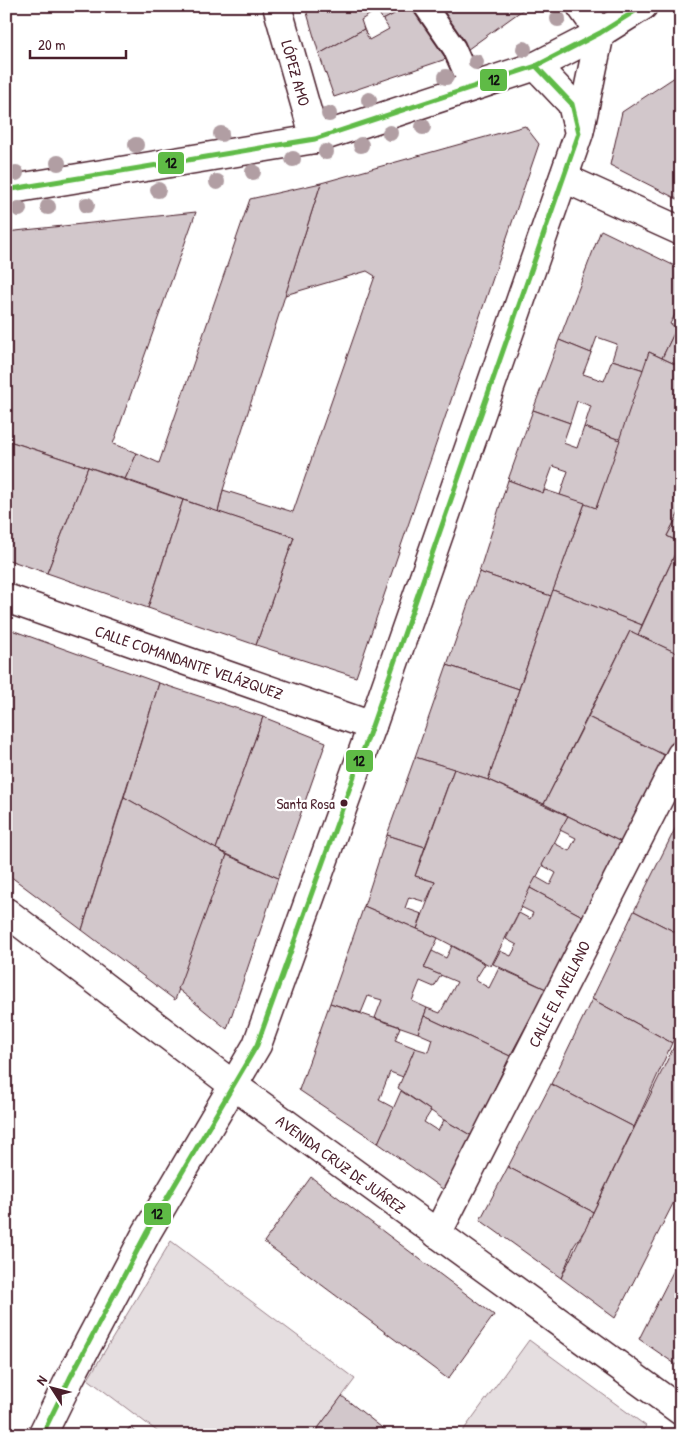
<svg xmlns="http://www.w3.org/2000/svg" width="687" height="1441" font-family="'Patrick Hand',sans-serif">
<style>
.green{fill:#e5dee0;stroke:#987e86}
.building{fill:#d2c7cb;stroke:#4a1f2b}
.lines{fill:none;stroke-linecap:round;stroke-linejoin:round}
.pedestrian-casing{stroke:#4a1f2b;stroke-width:26}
.minor-casing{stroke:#4a1f2b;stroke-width:31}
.tertiary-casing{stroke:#4a1f2b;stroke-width:31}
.secondary-casing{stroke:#4a1f2b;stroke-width:31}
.pedestrian{stroke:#fff;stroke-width:22}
.minor{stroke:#fff;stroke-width:28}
.tertiary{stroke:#fff;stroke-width:28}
.secondary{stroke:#fff;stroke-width:28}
.bus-1-casing{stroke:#fff;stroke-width:9}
.bus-1{stroke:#5fbb46;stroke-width:5}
.tree{fill:#b19ea3}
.bus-dot{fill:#4a1f2b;stroke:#fff;stroke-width:2}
.labels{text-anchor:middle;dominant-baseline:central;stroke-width:4.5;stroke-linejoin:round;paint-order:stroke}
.bus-label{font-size:15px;fill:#4a1f2b;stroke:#fff;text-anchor:end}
.street-label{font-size:16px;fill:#4a1f2b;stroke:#fff}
.line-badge{stroke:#fff;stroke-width:2}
.pale-badge-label{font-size:14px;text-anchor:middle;font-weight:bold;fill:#111}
</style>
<rect width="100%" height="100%" fill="#fff"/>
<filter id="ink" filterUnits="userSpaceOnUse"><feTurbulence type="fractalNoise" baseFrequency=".02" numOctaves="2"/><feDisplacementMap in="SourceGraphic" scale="10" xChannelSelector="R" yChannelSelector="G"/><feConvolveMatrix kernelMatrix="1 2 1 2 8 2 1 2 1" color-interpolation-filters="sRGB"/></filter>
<g filter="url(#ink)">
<g class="green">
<path d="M171 1241 355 1379 313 1435H162L88 1379Z"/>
<path d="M529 1340 646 1426 639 1435H460Z"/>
</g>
<g class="building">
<path d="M305 6H409L383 20 377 10 361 20 364 29 319 54Z"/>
<path d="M409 6H412L449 58 334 97 319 54 364 29 369 40 389 29 383 20Z"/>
<path d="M432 6H528L464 52Z"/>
<path d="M681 73V201L610 165 622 112Z"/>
<path d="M525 126 539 144 356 677 256 645 294 537 218 512 223 490 293 512 375 276 367 271 285 295 321 183Z"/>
<path d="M321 183 223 490 218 512 125 479 137 453 159 463 250 199Z"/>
<path d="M196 212 113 444 137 453 125 479 6 440V232Z"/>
<path d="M601 230 681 269V310L678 309 670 324 677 327 662 358 649 352 644 370 612 360 617 344 597 337 591 353 559 340Z"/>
<path d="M677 327 681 329V367L662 358Z"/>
<path d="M559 340 591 353 583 374 604 381 612 360 644 370 620 440 584 427 591 406 577 401 570 423 533 410Z"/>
<path d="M649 352 681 367V509L667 536 680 543 642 625 553 590 585 503 596 508Z"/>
<path d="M533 410 570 423 563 443 577 448 584 427 620 440 596 508 560 495 568 471 553 466 543 493 508 480Z"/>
<path d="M6 440 88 467 47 573 6 559Z"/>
<path d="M88 467 183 500 148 608 47 573Z"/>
<path d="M508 480 543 493 545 490 585 503 551 596 479 572Z"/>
<path d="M183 500 294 537 256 645 148 608Z"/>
<path d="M681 509V543L667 536Z"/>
<path d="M680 543H681V655L638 635Z"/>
<path d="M479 572 551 596 519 689 447 665Z"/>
<path d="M553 590 642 625 638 635 630 631 544 804 488 780Z"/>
<path d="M6 628 159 683 82 930 6 873Z"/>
<path d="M630 631 681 655V726L666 756 588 717Z"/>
<path d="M447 665 519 689 488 780 415 757Z"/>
<path d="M159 683 263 717 216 849 124 797Z"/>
<path d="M263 717 326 742 278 878 216 849Z"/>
<path d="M588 717 666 756 623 843 544 804Z"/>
<path d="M415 757 454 769 425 847 387 835Z"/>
<path d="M454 769 488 780 568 816 491 966 438 938 417 929 435 882 415 876Z"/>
<path d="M124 797 227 855 175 1000 82 930Z"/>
<path d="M568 816 623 843 584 917 530 888 536 877 550 885 556 873 542 865 554 843 569 851 576 838 560 830Z"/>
<path d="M678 823 681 825V935L634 911Z"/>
<path d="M387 835 425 847 415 876 435 882 426 902 409 897 405 908 422 914 417 929 364 906Z"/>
<path d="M227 855 278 878 227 1029 178 989Z"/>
<path d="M530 888 584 917 546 989 493 964 500 951 511 956 517 945 506 939 519 913 530 919 533 913 521 907Z"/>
<path d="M364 906 438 938 424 968 441 975 434 987 420 981 412 1001 427 1008 418 1033 375 1018 382 1000 368 996 361 1013 330 1003Z"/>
<path d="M634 911 681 935V1025L672 1043 592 999Z"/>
<path d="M452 946 485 964 475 980 489 988 499 968 546 989 510 1056 424 1016 427 1008 440 1013 457 982 424 968 432 951 446 958Z"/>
<path d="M592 999 672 1043 634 1127 551 1084Z"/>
<path d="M330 1003 400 1027 395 1040 415 1048 403 1077 390 1072 379 1100 394 1108 378 1143 299 1090Z"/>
<path d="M424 1016 510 1056 472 1136 444 1120 398 1088 415 1048 428 1052 432 1039 418 1033Z"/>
<path d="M681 1032V1188L615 1318 561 1278Z"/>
<path d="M551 1084 634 1127 593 1212 508 1167Z"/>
<path d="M401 1091 431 1111 424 1122 438 1131 444 1120 472 1136 444 1190 378 1143Z"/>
<path d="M508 1167 593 1212 586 1228 574 1246 561 1278 480 1220Z"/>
<path d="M311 1177 494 1315 448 1379 264 1242Z"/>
<path d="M681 1256V1368L639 1339Z"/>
<path d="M342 1396 391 1435H313Z"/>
<path d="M130 1427 140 1435H124Z"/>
</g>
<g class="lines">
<g class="pedestrian-casing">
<path id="pedestrian" d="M425 6 454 48 472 88"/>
</g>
<g class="minor-casing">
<g id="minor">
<path d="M277 6 315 139"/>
<path d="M580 129 600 33 581 6"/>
<path d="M564 178 681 231"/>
<path d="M6 598 372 726"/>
<path d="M437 1234 681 755"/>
<path d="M42 1435 70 1378 147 1232 257 1045 372 726 579 133 572 104 536 66"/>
</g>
</g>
<g class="tertiary-casing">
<path id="tertiary" d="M6 912 233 1085 681 1411"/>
</g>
<g class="secondary-casing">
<path id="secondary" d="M6 190 315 139 536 66 600 33 643 6"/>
</g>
<use href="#pedestrian" class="pedestrian"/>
<use href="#minor" class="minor"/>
<use href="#tertiary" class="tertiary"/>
<use href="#secondary" class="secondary"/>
<g class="bus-1-casing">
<g id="bus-1">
<path d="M6 190 315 139 536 66 600 33 643 6"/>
<path d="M42 1435 70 1378 147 1232 257 1045 372 726 579 133 572 104 536 66"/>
</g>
</g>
<use href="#bus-1" class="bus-1"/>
</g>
<g class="tree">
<circle cx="558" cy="19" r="8"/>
<circle cx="524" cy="49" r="8"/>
<circle cx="476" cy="62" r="8"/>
<circle cx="446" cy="77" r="8"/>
<circle cx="369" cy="100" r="8"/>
<circle cx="329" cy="114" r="8"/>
<circle cx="423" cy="127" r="8"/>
<circle cx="390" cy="133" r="8"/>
<circle cx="221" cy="134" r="8"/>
<circle cx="136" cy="145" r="8"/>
<circle cx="361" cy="145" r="8"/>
<circle cx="326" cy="152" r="8"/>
<circle cx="293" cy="159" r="8"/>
<circle cx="58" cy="163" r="8"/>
<circle cx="253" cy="172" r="8"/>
<circle cx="16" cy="173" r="8"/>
<circle cx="217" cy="182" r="8"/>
<circle cx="158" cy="190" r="8"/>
<circle cx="87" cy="205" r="8"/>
<circle cx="48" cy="207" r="8"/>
<circle cx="19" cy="209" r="8"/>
</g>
</g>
<circle class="bus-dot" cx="344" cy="803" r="4.5"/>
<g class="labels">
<g class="bus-label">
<text x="335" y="803">Santa Rosa</text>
</g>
<g class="street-label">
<text transform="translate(296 73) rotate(74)">LÓPEZ AMO</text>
<text transform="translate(189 662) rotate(19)">CALLE COMANDANTE VELÁZQUEZ</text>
<text transform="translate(559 994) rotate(-63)">CALLE EL AVELLANO</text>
<text transform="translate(341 1164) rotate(36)">AVENIDA CRUZ DE JUÁREZ</text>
</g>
</g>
<g class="line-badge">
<rect x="479" y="68" width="29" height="24" rx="5" fill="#5fbb46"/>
<rect x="157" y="151" width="28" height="24" rx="5" fill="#5fbb46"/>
<rect x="345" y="749" width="29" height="24" rx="5" fill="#5fbb46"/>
<rect x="143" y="1202" width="29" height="24" rx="5" fill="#5fbb46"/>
</g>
<g class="pale-badge-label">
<text x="494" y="85">12</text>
<text x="171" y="168">12</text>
<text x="359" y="766">12</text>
<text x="157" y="1219">12</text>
</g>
<rect width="687" height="1441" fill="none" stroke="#fff" stroke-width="25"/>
<rect x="12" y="12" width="662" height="1416" fill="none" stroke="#4a1f2b" stroke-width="2" filter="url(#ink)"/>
<g transform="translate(52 1388) rotate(306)" stroke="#ffffff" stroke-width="4" paint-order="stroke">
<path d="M0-4L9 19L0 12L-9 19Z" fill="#4a1f2b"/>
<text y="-8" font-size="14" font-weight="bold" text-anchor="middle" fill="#4a1f2b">N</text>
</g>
<path d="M30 50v8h96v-8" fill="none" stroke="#4a1f2b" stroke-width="2.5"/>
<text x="38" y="50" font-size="15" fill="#4a1f2b" stroke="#ffffff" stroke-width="4" paint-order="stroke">20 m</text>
</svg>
